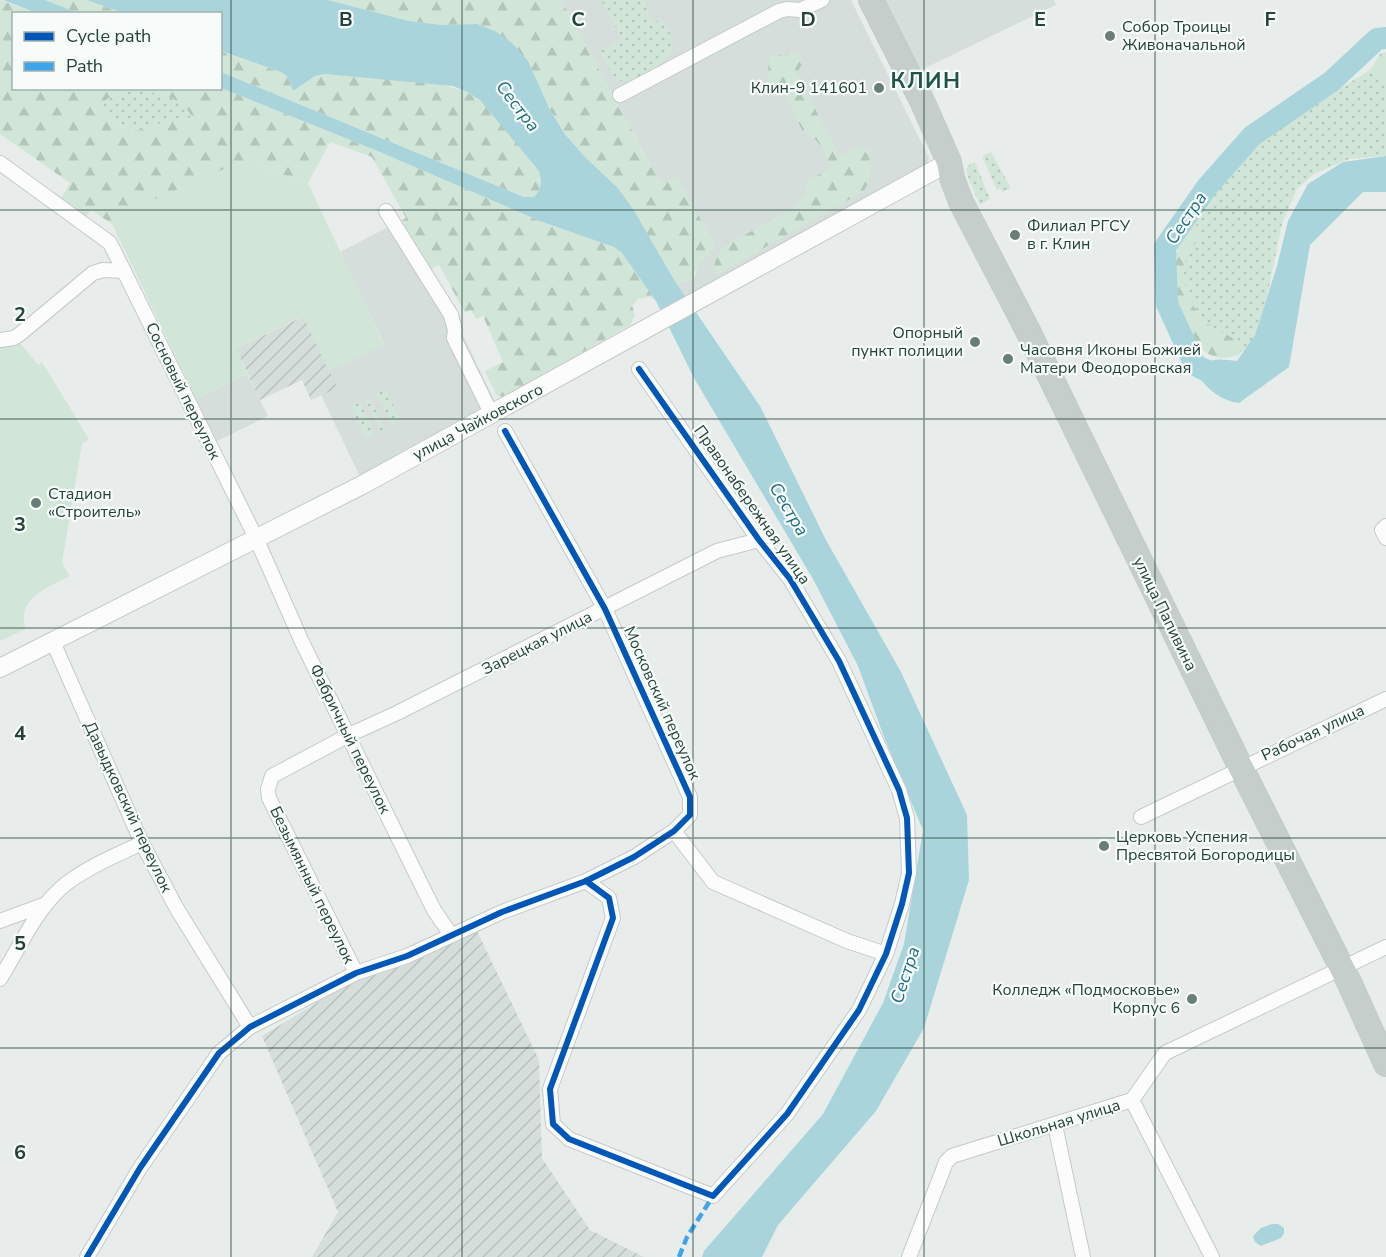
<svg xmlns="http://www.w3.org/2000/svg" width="1386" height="1257" font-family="'Nunito Sans',sans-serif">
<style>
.built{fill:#d6dedb}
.industrial{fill:url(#industrial-furrows)}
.grass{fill:url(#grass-dots)}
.forest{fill:url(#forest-firs);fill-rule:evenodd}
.pitch{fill:#d1e6d8}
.water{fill:#a9d4db}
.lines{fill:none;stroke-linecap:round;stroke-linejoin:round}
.river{stroke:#a9d4db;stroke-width:22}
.minor-casing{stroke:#c5cac8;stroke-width:16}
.tertiary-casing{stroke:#c5cac8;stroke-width:20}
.trunk-casing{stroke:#c3ccc9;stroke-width:26}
.minor{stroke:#fcfcfc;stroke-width:14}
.tertiary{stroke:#fcfcfc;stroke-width:18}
.trunk{stroke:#c6cecc;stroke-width:24}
.quiet{stroke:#3ea4ec;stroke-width:4.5;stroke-dasharray:9 4.5;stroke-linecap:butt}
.cycleway-casing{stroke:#f7fbf9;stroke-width:10}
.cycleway{stroke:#0057b8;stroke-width:6}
.grid{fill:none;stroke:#24423a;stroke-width:1.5;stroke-opacity:0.55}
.poi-dot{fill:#697e78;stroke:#f7fbf9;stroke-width:2}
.labels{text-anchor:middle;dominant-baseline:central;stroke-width:4.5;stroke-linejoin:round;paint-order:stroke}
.poi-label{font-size:16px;fill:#24423a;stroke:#f7fbf9;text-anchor:start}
.street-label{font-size:16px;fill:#24423a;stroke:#f7fbf9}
.water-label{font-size:18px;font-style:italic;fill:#1c6f80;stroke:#f7fbf9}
.district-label{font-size:22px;font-weight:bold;letter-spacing:1.5px;fill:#1f5548;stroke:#f7fbf9}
.grid-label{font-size:20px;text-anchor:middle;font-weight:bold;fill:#24423a;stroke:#f7fbf9;stroke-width:4.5;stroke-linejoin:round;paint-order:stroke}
</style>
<defs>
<pattern id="industrial-furrows" width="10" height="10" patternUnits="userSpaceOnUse" patternTransform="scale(1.5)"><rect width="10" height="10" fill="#d6dedb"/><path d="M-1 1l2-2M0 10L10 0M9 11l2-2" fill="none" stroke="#b8c0bd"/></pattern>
<pattern id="grass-dots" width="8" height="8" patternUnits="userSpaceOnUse" patternTransform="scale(1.5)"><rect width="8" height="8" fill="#d1e6d8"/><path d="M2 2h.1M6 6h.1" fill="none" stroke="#b3c6ba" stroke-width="1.8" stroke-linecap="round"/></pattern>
<pattern id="forest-firs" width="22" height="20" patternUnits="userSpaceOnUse" patternTransform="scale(1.5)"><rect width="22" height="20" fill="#d1e6d8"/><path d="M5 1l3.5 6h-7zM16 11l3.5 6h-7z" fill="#b3c6ba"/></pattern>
</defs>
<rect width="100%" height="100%" fill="#e8edeb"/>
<g class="built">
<path d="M561 0H851L929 158 927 164 688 302 676 283 687 281 695 276 698 265 704 258 677 178 664 183 658 179Z"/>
<path d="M882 0H1054L1056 5 917 72Z"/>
<path d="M394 224 457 323 498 408 362 481 321 395 336 388 328 370 384 344 340 252Z"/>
<path d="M247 374 268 416 217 441 196 399Z"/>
</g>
<g class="industrial">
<path d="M304 316 337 388 311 400 302 380 260 400 236 349Z"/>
<path d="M477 931 539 1060 542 1158 590 1230 644 1257H312L338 1212 262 1036 356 979Z"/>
</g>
<g class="grass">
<path d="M601 0H643L654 23 662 19C667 27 673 36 672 46 671 61 639 82 624 81 622 81 618 80 615 79L600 51 622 39Z"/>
<path d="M1370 70 1386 81V156L1349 159 1314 174 1297 189 1282 224 1267 297 1256 332 1248 348 1238 355 1225 358 1210 355 1193 341 1180 310 1174 284 1175 258 1181 236 1190 220 1227 172 1261 137Z"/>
<path d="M134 90C154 92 183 96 192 117 185 120 181 118 174 118 162 120 153 130 139 130 128 130 92 117 104 102 111 94 124 93 134 90Z"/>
<path d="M991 152 1011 188 1002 192 1000 188 997 190 983 159V155Z"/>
<path d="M975 162 990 199 980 205 969 180 966 169 970 164Z"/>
<path d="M385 389 401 421 392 425 376 393Z"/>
<path d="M369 397 385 429 381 431 365 399Z"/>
<path d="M359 401 375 434 366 438 350 406Z"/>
</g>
<g class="forest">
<path d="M0 0 37 13 14 14V88H221L380 152 540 221 614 247 622 253 656 301 650 297 638 299 632 305 635 316 630 325 503 397 496 395 485 371 503 362 483 316 476 319 471 310 465 313 439 265 425 272 394 224 406 218 372 157 330 142 308 183 243 161 116 217 112 224 91 210 85 218 60 200 70 183 0 134ZM134 90C154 92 182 96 192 117 185 120 181 118 174 118 162 120 153 130 139 130 128 130 92 117 104 102 111 94 124 93 134 90Z"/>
<path d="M45 0H87L123 13H78Z"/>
<path d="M328 0H561L658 179 664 183 677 178 716 246C710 252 702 258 698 266 691 280 694 280 676 283L633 209 618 188 586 158 565 133 550 110 528 61 477 24 441 25 409 21Z"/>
<path d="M220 51 281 72 288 77 293 91 315 76 325 74C364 77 451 76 479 100 501 117 522 150 539 171 542 182 542 189 534 197H524L221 72Z"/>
<path d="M794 52 801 56 802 65 796 73 840 156 861 146 869 151C870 165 871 179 864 191L716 275 713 269 718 254 725 246 797 206 805 193 807 181 827 170 830 165 823 148 816 140 803 132 783 90 766 96 769 60 773 54 785 56Z"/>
<path d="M1386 52V81H1385L1370 70 1380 54Z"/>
<path d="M1196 224 1201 236C1198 241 1192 246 1189 251 1176 277 1191 314 1215 329 1225 335 1234 337 1243 345L1238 355C1229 357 1220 360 1211 355 1177 341 1170 276 1178 245 1179 242 1179 239 1181 236 1184 232 1192 228 1196 224Z"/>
</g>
<g class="pitch">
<path d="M243 161 308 183 384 345 328 370 303 316 236 349 247 374 196 399 112 224 116 217 123 213Z"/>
<path d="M21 344 38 365 42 362 89 439 82 444 62 563 70 576C48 588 15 598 26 629L0 641V345Z"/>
</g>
<g class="water">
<path d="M3 0H45L78 13H37Z"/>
<path d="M87 0H328L409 21 441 25 477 24 495 31 512 43 528 61 550 110 565 134 586 158 618 188 633 209 676 283 760 406 826 540 901 672 967 815 969 880 924 1028 876 1111 778 1225 762 1257H702L704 1251 823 1114 883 1003 904 944 923 830 884 737 858 666 813 579 694 378 656 301 622 253 614 247 540 221 380 152 221 88V72L524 197H534C542 189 542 182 539 171L480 100 467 92 453 86 325 74 315 76 293 91 288 77 281 72 221 51 220 14 123 13Z"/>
<path d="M1386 156V192H1363L1310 245 1289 367 1239 403C1223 401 1211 392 1201 380 1200 355 1219 359 1237 361L1255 335 1277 266 1288 221 1308 184 1343 162Z"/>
<path d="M1272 1224H1278L1284 1228V1233L1281 1238 1261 1246 1255 1242 1253 1236 1261 1228Z"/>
</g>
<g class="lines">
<path class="river" d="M1229 382 1195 365 1167 304 1165 247 1207 187 1252 136 1332 81 1377 39 1386 38"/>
<g class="minor-casing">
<g id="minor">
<path d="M620 95 779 11 787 9 800 10 822 0"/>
<path d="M0 163 110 243 256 538 302 642 421 884 434 910 451 935"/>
<path d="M386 211 451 315 455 330 454 338 492 415"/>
<path d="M0 340 14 338 20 334 93 273 103 270 124 271"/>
<path d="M1386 526 1382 530 1386 538"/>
<path d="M53 642 142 843 177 909 250 1027"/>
<path d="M1141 817 1386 699"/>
<path d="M674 831 713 882 847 941 886 954"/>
<path d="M586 881 609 898 613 918 550 1089 553 1124 569 1139 713 1196 787 1114 859 1010 886 954 902 904 909 873 907 818 899 790 839 661 790 579 759 540 639 369"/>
<path d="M0 921 46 904"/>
<path d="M356 973 269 798 268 789 272 776 349 735 397 713 717 551 759 540"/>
<path d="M0 979C20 947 37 906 67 883 90 866 116 855 142 843"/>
<path d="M1132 1100 1212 1257"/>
<path d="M1055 1125 1083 1257"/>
<path d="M87 1257 140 1168 219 1053 250 1027 356 973 407 956 502 912 586 881 634 857 674 831 690 815V797L605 609 505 431"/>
<path d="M909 1257 943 1170 946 1162 952 1156 1132 1100 1165 1053 1386 947"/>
</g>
</g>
<g class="tertiary-casing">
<path id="tertiary" d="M0 668 364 484 949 162"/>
</g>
<g class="trunk-casing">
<path id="trunk" d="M871 0 923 103 949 162 952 178 961 202 1027 329 1241 768 1349 982 1386 1064"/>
</g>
<use href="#minor" class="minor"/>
<use href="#tertiary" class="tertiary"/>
<use href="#trunk" class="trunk"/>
<path class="quiet" d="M679 1257 687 1237 713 1196"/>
<g class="cycleway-casing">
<g id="cycleway">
<path d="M586 881 609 898 613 918 550 1089 553 1124 569 1139 713 1196 787 1114 859 1010 886 954 902 904 909 873 907 818 899 790 839 661 790 579 759 540 639 369"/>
<path d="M87 1257 140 1168 219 1053 250 1027 356 973 407 956 502 912 586 881 634 857 674 831 690 815V797L605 609 505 431"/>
</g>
</g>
<use href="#cycleway" class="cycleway"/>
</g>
<path class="grid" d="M231 0V1257M462 0V1257M693 0V1257M924 0V1257M1155 0V1257M0 210H1386M0 419H1386M0 628H1386M0 838H1386M0 1048H1386"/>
<g class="poi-dot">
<circle cx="1110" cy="36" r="6"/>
<circle cx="879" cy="88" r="6"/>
<circle cx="1015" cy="235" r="6"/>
<circle cx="975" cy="342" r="6"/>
<circle cx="1008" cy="359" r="6"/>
<circle cx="36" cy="503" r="6"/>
<circle cx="1104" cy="846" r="6"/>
<circle cx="1192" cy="999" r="6"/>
</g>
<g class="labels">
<g class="poi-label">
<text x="1122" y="27">Собор Троицы<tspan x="1122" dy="18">Живоначальной</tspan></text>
<text x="867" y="88" text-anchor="end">Клин-9 141601</text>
<text x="1027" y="226">Филиал РГСУ<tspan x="1027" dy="18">в г. Клин</tspan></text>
<text x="963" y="333" text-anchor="end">Опорный<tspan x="963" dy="18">пункт полиции</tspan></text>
<text x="1020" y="350">Часовня Иконы Божией<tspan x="1020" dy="18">Матери Феодоровская</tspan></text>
<text x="48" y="494">Стадион<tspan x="48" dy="18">«Строитель»</tspan></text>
<text x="1116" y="837">Церковь Успения<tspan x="1116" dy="18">Пресвятой Богородицы</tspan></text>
<text x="1180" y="990" text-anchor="end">Колледж «Подмосковье»<tspan x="1180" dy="18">Корпус 6</tspan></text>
</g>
<g class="street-label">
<text transform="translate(183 391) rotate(64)">Сосновый переулок</text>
<text transform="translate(478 422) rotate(-28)">улица Чайковского</text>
<text transform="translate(752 505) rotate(55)">Правонабережная улица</text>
<text transform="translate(1165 614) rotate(64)">улица Папивина</text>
<text transform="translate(537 643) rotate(-27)">Зарецкая улица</text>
<text transform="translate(662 703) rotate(66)">Московский переулок</text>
<text transform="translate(1313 733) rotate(-25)">Рабочая улица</text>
<text transform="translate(350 739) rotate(64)">Фабричный переулок</text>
<text transform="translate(128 807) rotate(65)">Давыдковский переулок</text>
<text transform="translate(312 885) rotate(64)">Безымянный переулок</text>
<text transform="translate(1059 1123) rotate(-17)">Школьная улица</text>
</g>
<g class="water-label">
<text transform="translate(518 106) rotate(52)">Сестра</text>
<text transform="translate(1186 218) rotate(-56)">Сестра</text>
<text transform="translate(789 509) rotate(59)">Сестра</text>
<text transform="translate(905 975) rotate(-72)">Сестра</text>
</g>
<g class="district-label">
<text x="926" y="81">КЛИН</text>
</g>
</g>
<g class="grid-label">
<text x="346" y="26">B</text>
<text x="578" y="26">C</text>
<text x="808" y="26">D</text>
<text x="1040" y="26">E</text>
<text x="1270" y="26">F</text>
<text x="20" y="321">2</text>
<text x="20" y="531">3</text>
<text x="20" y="740">4</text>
<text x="20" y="950">5</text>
<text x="20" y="1159">6</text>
</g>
<rect x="12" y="12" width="210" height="78" fill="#f7fbf9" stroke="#a3b1ad" stroke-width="1.5"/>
<rect x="24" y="32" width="30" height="9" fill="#0057b8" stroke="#a3b1ad" stroke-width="1.5"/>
<text x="66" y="42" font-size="18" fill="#24423a">Cycle path</text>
<rect x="24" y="62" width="30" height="9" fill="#3ea4ec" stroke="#a3b1ad" stroke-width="1.5"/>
<text x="66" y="72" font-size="18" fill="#24423a">Path</text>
</svg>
